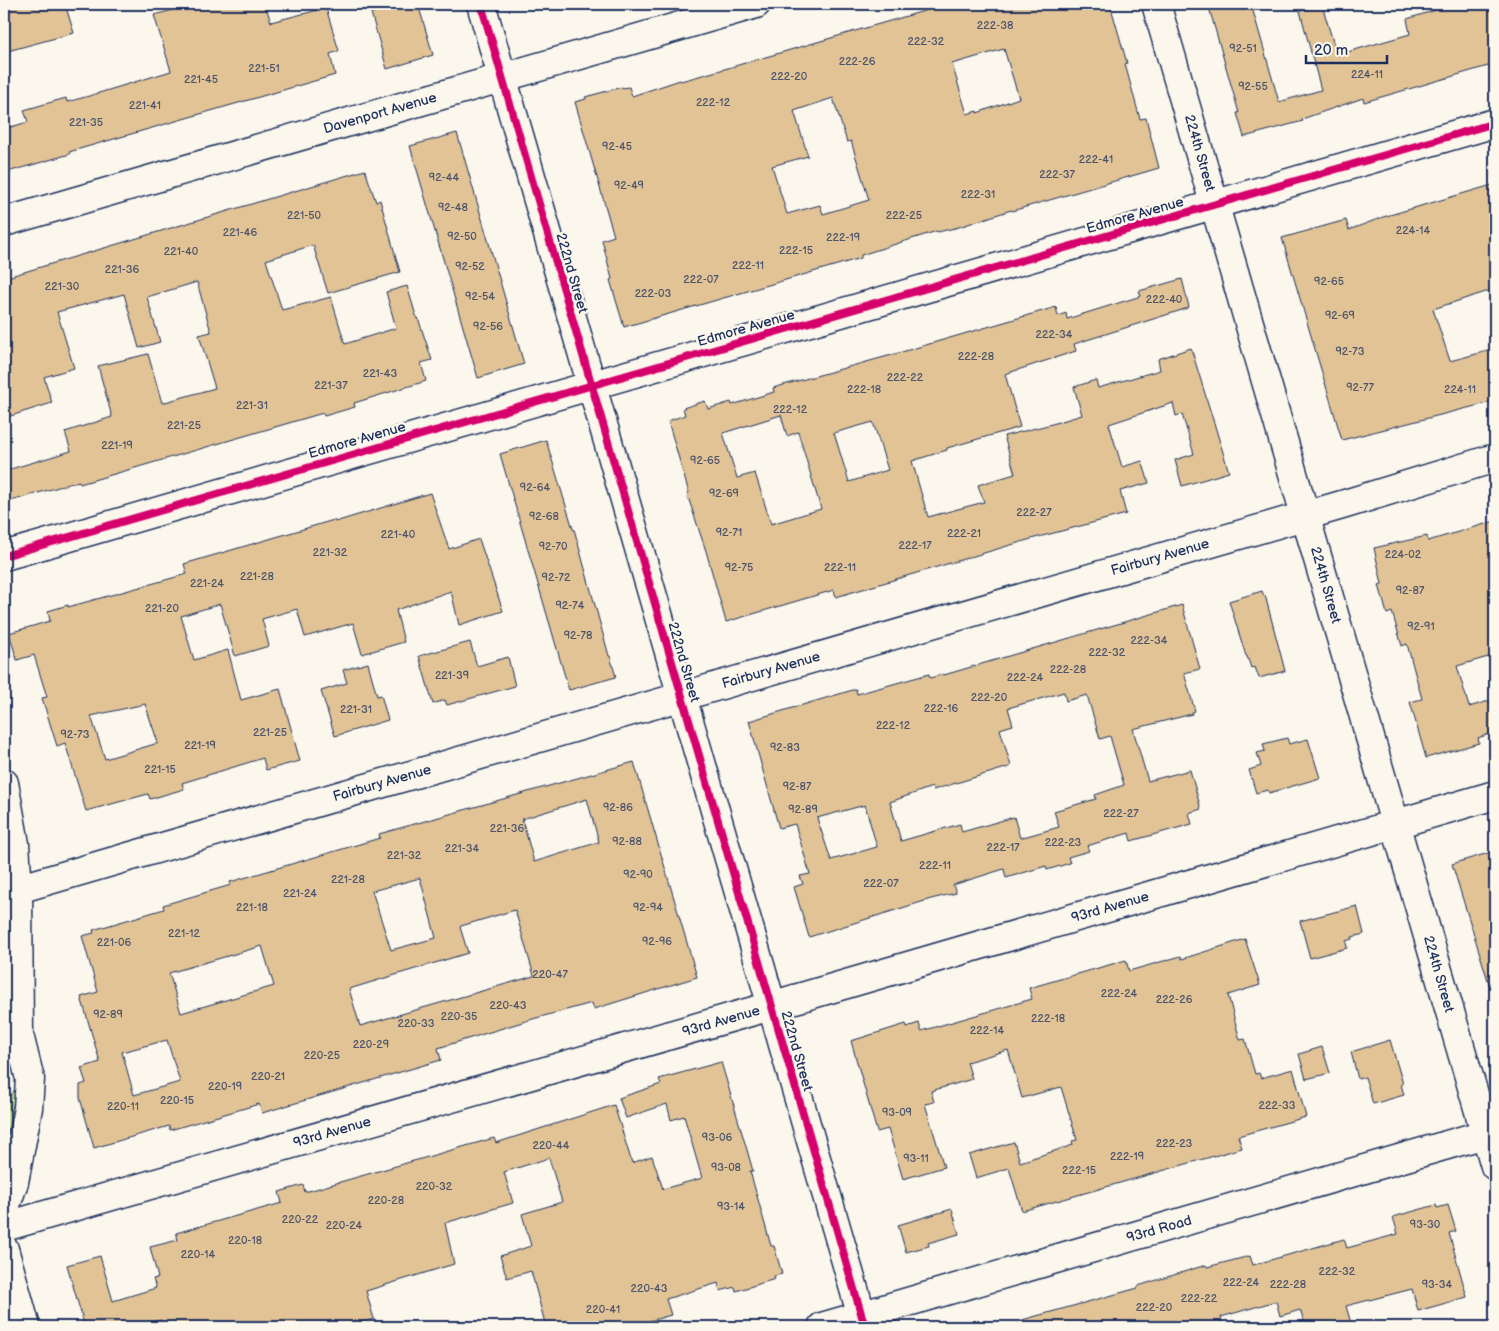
<svg xmlns="http://www.w3.org/2000/svg" width="1499" height="1331" font-family="'Balsamiq Sans',sans-serif">
<style>
.green{fill:#c2e098;stroke:#6e887b}
.building{fill:#e1c395;stroke:#1b2f5e;fill-rule:evenodd}
.lines{fill:none;stroke-linecap:round;stroke-linejoin:round}
.street-casing{stroke:#1b2f5e;stroke-width:31}
.secondary-casing{stroke:#1b2f5e;stroke-width:31}
.street{stroke:#fbf7ec;stroke-width:28}
.secondary{stroke:#fbf7ec;stroke-width:28}
.cycleway-casing{stroke:#fbf7ec;stroke-width:11}
.cycleway{stroke:#d6006c;stroke-width:8}
.labels{text-anchor:middle;dominant-baseline:central;stroke-width:5;stroke-linejoin:round;paint-order:stroke}
.number-label{font-size:11px;fill:#4c546c}
.street-label{font-size:14px;fill:#1b2f5e;stroke:#fbf7ec}
</style>
<rect width="100%" height="100%" fill="#fbf7ec"/>
<filter id="ink" filterUnits="userSpaceOnUse"><feTurbulence type="fractalNoise" baseFrequency=".02" numOctaves="2"/><feDisplacementMap in="SourceGraphic" scale="10" xChannelSelector="R" yChannelSelector="G"/><feConvolveMatrix kernelMatrix="1 2 1 2 8 2 1 2 1" color-interpolation-filters="sRGB"/></filter>
<g filter="url(#ink)">
<path class="green" d="M16 1089 4 1151V1102Z"/>
<g class="building">
<path d="M4 4H65L74 33 4 52Z"/>
<path d="M196 4H265L271 22 326 8 339 51 330 54 335 75 69 152 70 154 4 173V129L28 122 24 110 66 98 67 102 89 96 171 71 154 15Z"/>
<path d="M403 4H418L433 55 387 69 371 13Z"/>
<path d="M948 4H1110L1127 63 1125 64 1140 119 1146 118 1159 168 1012 211 1011 210 959 227 938 232 937 231 861 255V258L624 327 610 280 612 279 602 240 614 236 575 102 586 99 585 97 622 87V88L629 87 632 96 680 80 681 81 728 68ZM1004 49 1019 98 977 113V111L967 114 952 64ZM833 98 847 142 851 141 869 200 823 214 820 205 787 214 772 166 808 156 794 111Z"/>
<path d="M1208 4H1251L1279 102 1321 90 1300 11 1322 5 1337 55 1410 34 1407 19 1455 4H1495V64L1364 102 1363 98 1302 119 1303 121 1244 137 1237 113H1239Z"/>
<path d="M457 133 524 364 478 378 410 146Z"/>
<path d="M365 170 376 202 380 200 400 272 328 293 313 245 266 260 282 310 331 297 345 344 396 328 386 292 407 286 417 319 418 318 432 360 421 363 426 381 354 403 355 407 324 416 323 413 80 484 79 481 4 503V471L71 451 65 432 112 417 98 366 148 354 162 403 215 388 199 335 211 332 197 282 147 297 160 342 139 348 124 294 57 312 74 368 44 377 52 403 4 418V278Z"/>
<path d="M1492 185 1495 196V289L1433 309 1450 361 1495 349V401L1342 440 1282 238 1346 220 1349 230 1383 217Z"/>
<path d="M1182 279 1189 307 1185 309 1074 344 1076 351 1005 374 1020 427 947 448V450L912 461 928 517 984 502 978 485 1015 474 1004 436 1052 424 1082 415 1074 387 1096 380 1098 388 1160 370 1158 359 1191 348 1229 472 1182 486 1175 460 1194 454 1182 414 1176 416 1173 403 1109 424 1122 467 1142 461 1149 483 1120 491 1126 514 1031 539 836 597 834 590 726 622 706 551 687 494 689 493 668 421 685 415 683 408 705 401 708 409 731 402 732 405 774 392 773 388 794 382 888 356 1056 307 1058 316 1066 313 1067 319 1141 296 1139 291ZM781 415 787 436 798 432 821 509 771 524 755 473 737 478 723 433ZM873 422 888 470 849 482 834 433Z"/>
<path d="M546 440 573 529H574L609 656H610L616 677 569 690 500 454Z"/>
<path d="M430 493 449 549 479 539 503 611 459 625 451 591 396 610 404 642 362 654 353 623 305 637 297 609 262 619 269 646 235 656 220 604 181 616 194 660 228 650 241 700 280 689 300 761 266 770 263 758 182 783 184 789 150 799 148 794 86 811 65 743 57 746 42 698 47 697 34 655 17 660 9 633 50 621 48 611 68 605V607L187 574 184 564 334 520 335 522ZM145 704 158 743 105 759 91 716Z"/>
<path d="M1495 521V655L1457 666 1469 707 1495 699V732L1478 738 1479 743 1426 758 1410 702 1422 699 1407 644 1402 646 1392 612 1387 614 1379 585 1382 584 1374 548 1427 536 1428 541Z"/>
<path d="M1262 591 1264 596 1265 595 1285 671 1259 678 1255 667 1251 668 1247 656H1246L1229 601Z"/>
<path d="M1182 605 1200 669 1184 673 1195 711 1192 712V714L1133 729 1148 781 1190 770 1201 809 1189 813 1192 824 1131 841 1129 833 1087 846 1089 851 1068 857 1070 863 1047 870 1046 866 1006 878 1004 869 953 885 956 893 931 899 809 937 794 887 803 884 800 876 810 874 795 824 779 828 749 721 856 689 857 694 929 674 930 678 944 674V675ZM1064 692 1066 701 1087 695 1100 739 1110 736 1124 785 1095 795 1096 799 1054 811 1059 827 1020 838 1014 817 962 832 960 824 901 841 890 802 932 787 933 790 1009 767 1011 766 1000 729 1013 725 1008 708ZM865 805 877 847 831 860 817 818Z"/>
<path d="M470 642 477 666 508 657 515 686 447 705 445 700 433 704 419 656Z"/>
<path d="M368 663 377 696 381 695 388 720 335 736 321 691 347 683 343 670Z"/>
<path d="M1287 738 1289 744 1308 739 1320 778 1269 793 1268 790 1256 793 1249 770 1261 766 1257 753 1265 751 1263 744Z"/>
<path d="M634 762 697 977 594 1009 592 1003 529 1020 438 1048 441 1060 262 1113 259 1104 170 1130 169 1126 94 1148 80 1098V1085L86 1083 81 1068 100 1062 81 997 98 992 82 936 94 933 93 930 164 909 163 905 231 885 230 882 380 838 379 834ZM587 799 599 842 534 862 522 819ZM420 878 436 938 391 950 372 891ZM515 910 534 976 360 1026 349 989 468 953 460 927 461 926ZM262 946 274 986 181 1013 169 973ZM167 1040 180 1082 134 1095 122 1052Z"/>
<path d="M1495 851V986L1490 987 1452 864Z"/>
<path d="M1357 906 1364 934 1352 937V939L1346 941 1347 948 1310 958 1300 921Z"/>
<path d="M1245 939 1260 985 1228 995 1240 1040 1245 1039 1255 1074 1259 1073 1261 1078 1293 1069 1306 1117 1238 1136 1242 1148 1022 1211 1009 1168 976 1178 969 1155 1014 1142 1020 1162 1073 1145 1072 1141 1077 1140 1061 1087 1022 1098 1008 1050 967 1062 972 1079 931 1091 934 1102 925 1104 944 1167 903 1179 888 1129 877 1132 851 1041 906 1024 907 1027 919 1023 921 1031 1032 999 1029 988 1126 960 1129 971 1181 956 1182 959Z"/>
<path d="M1390 1040 1403 1084H1401L1404 1095 1373 1104 1365 1077 1358 1079 1351 1052Z"/>
<path d="M1322 1047 1330 1073 1306 1079 1299 1054Z"/>
<path d="M721 1062 747 1150 753 1171H750L771 1246H774L782 1274 774 1276 775 1279 736 1291 735 1287 720 1291 718 1283 666 1299 671 1315 628 1327H546L531 1271 507 1278 500 1256 531 1246 522 1214 562 1202 549 1158 504 1172 513 1203 445 1223 454 1264 366 1291 374 1319 345 1327H163L161 1320 129 1327H85L67 1265 100 1256 113 1301 156 1288 153 1279 158 1278 150 1247 178 1240 176 1233 282 1203 279 1192 303 1185 305 1192 494 1138 496 1143 614 1105 632 1163 652 1156 663 1189 702 1178 684 1116 671 1120 667 1104 626 1118 619 1098 661 1084 659 1079Z"/>
<path d="M1436 1205 1437 1208 1448 1205 1456 1231 1449 1233 1467 1297 1418 1311 1412 1289 1346 1306 1352 1327H1306L1300 1310 1280 1316 1276 1301 1221 1317 1222 1322 1204 1327H1023L1022 1320 1138 1288V1286L1206 1265 1207 1267 1250 1256 1253 1265 1344 1239 1347 1248 1398 1234 1393 1217Z"/>
<path d="M952 1209 959 1234 928 1243 929 1246 906 1252 898 1225Z"/>
</g>
<g class="lines">
<g class="street-casing">
<g id="street">
<path d="M481 4 865 1327"/>
<path d="M1156 4 1495 1166"/>
<path d="M4 222 756 4"/>
<path d="M4 556 1495 123"/>
<path d="M18 889 1342 505 1495 458"/>
<path d="M4 1227 771 1006 1495 795"/>
<path d="M4 1249 26 1327"/>
<path d="M822 1327 1495 1131"/>
</g>
</g>
<g class="secondary-casing">
<path id="secondary" d="M4 783 15 844 18 889 19 1035 30 1079 28 1108 14 1182 4 1211"/>
</g>
<use href="#street" class="street"/>
<use href="#secondary" class="secondary"/>
<g class="cycleway-casing">
<g id="cycleway">
<path d="M481 4 865 1327"/>
<path d="M4 556 1495 123"/>
</g>
</g>
<use href="#cycleway" class="cycleway"/>
</g>
</g>
<g class="labels">
<g class="number-label">
<text x="995" y="25">222-38</text>
<text x="926" y="41">222-32</text>
<text x="1243" y="48">92-51</text>
<text x="857" y="61">222-26</text>
<text x="264" y="68">221-51</text>
<text x="1367" y="74">224-11</text>
<text x="789" y="76">222-20</text>
<text x="201" y="79">221-45</text>
<text x="1253" y="86">92-55</text>
<text x="713" y="102">222-12</text>
<text x="145" y="105">221-41</text>
<text x="86" y="122">221-35</text>
<text x="617" y="146">92-45</text>
<text x="1096" y="159">222-41</text>
<text x="1057" y="174">222-37</text>
<text x="444" y="177">92-44</text>
<text x="629" y="185">92-49</text>
<text x="978" y="194">222-31</text>
<text x="453" y="207">92-48</text>
<text x="304" y="215">221-50</text>
<text x="904" y="215">222-25</text>
<text x="1413" y="230">224-14</text>
<text x="240" y="232">221-46</text>
<text x="462" y="236">92-50</text>
<text x="843" y="237">222-19</text>
<text x="796" y="250">222-15</text>
<text x="181" y="251">221-40</text>
<text x="748" y="265">222-11</text>
<text x="470" y="266">92-52</text>
<text x="122" y="269">221-36</text>
<text x="701" y="279">222-07</text>
<text x="1329" y="281">92-65</text>
<text x="62" y="286">221-30</text>
<text x="653" y="293">222-03</text>
<text x="480" y="296">92-54</text>
<text x="1164" y="299">222-40</text>
<text x="1340" y="315">92-69</text>
<text x="488" y="326">92-56</text>
<text x="1054" y="334">222-34</text>
<text x="1350" y="351">92-73</text>
<text x="976" y="356">222-28</text>
<text x="380" y="373">221-43</text>
<text x="905" y="377">222-22</text>
<text x="331" y="385">221-37</text>
<text x="1360" y="387">92-77</text>
<text x="864" y="389">222-18</text>
<text x="1460" y="389">224-11</text>
<text x="252" y="405">221-31</text>
<text x="790" y="409">222-12</text>
<text x="184" y="425">221-25</text>
<text x="117" y="445">221-19</text>
<text x="705" y="460">92-65</text>
<text x="535" y="487">92-64</text>
<text x="724" y="493">92-69</text>
<text x="1034" y="512">222-27</text>
<text x="544" y="516">92-68</text>
<text x="729" y="532">92-71</text>
<text x="964" y="533">222-21</text>
<text x="398" y="534">221-40</text>
<text x="915" y="545">222-17</text>
<text x="553" y="546">92-70</text>
<text x="330" y="552">221-32</text>
<text x="1403" y="554">224-02</text>
<text x="739" y="567">92-75</text>
<text x="840" y="567">222-11</text>
<text x="257" y="576">221-28</text>
<text x="556" y="577">92-72</text>
<text x="207" y="583">221-24</text>
<text x="1410" y="590">92-87</text>
<text x="570" y="605">92-74</text>
<text x="162" y="608">221-20</text>
<text x="1421" y="626">92-91</text>
<text x="578" y="635">92-78</text>
<text x="1149" y="640">222-34</text>
<text x="1107" y="652">222-32</text>
<text x="1068" y="669">222-28</text>
<text x="452" y="675">221-39</text>
<text x="1025" y="677">222-24</text>
<text x="989" y="697">222-20</text>
<text x="941" y="708">222-16</text>
<text x="356" y="709">221-31</text>
<text x="893" y="725">222-12</text>
<text x="270" y="732">221-25</text>
<text x="75" y="734">92-73</text>
<text x="200" y="745">221-19</text>
<text x="785" y="747">92-83</text>
<text x="160" y="769">221-15</text>
<text x="797" y="786">92-87</text>
<text x="618" y="807">92-86</text>
<text x="803" y="809">92-89</text>
<text x="1121" y="813">222-27</text>
<text x="507" y="828">221-36</text>
<text x="627" y="841">92-88</text>
<text x="1063" y="842">222-23</text>
<text x="1003" y="847">222-17</text>
<text x="462" y="848">221-34</text>
<text x="404" y="855">221-32</text>
<text x="935" y="865">222-11</text>
<text x="638" y="874">92-90</text>
<text x="348" y="879">221-28</text>
<text x="881" y="883">222-07</text>
<text x="300" y="893">221-24</text>
<text x="252" y="907">221-18</text>
<text x="648" y="907">92-94</text>
<text x="184" y="933">221-12</text>
<text x="657" y="941">92-96</text>
<text x="114" y="942">221-06</text>
<text x="550" y="974">220-47</text>
<text x="1119" y="993">222-24</text>
<text x="1174" y="999">222-26</text>
<text x="508" y="1005">220-43</text>
<text x="108" y="1014">92-89</text>
<text x="459" y="1016">220-35</text>
<text x="1048" y="1018">222-18</text>
<text x="416" y="1023">220-33</text>
<text x="987" y="1030">222-14</text>
<text x="371" y="1044">220-29</text>
<text x="322" y="1055">220-25</text>
<text x="268" y="1076">220-21</text>
<text x="225" y="1086">220-19</text>
<text x="177" y="1100">220-15</text>
<text x="1277" y="1105">222-33</text>
<text x="123" y="1106">220-11</text>
<text x="897" y="1112">93-09</text>
<text x="717" y="1137">93-06</text>
<text x="1174" y="1143">222-23</text>
<text x="551" y="1145">220-44</text>
<text x="1127" y="1156">222-19</text>
<text x="916" y="1158">93-11</text>
<text x="726" y="1167">93-08</text>
<text x="1079" y="1170">222-15</text>
<text x="434" y="1186">220-32</text>
<text x="386" y="1200">220-28</text>
<text x="731" y="1206">93-14</text>
<text x="300" y="1219">220-22</text>
<text x="1425" y="1224">93-30</text>
<text x="344" y="1225">220-24</text>
<text x="245" y="1240">220-18</text>
<text x="198" y="1254">220-14</text>
<text x="1337" y="1271">222-32</text>
<text x="1241" y="1282">222-24</text>
<text x="1288" y="1284">222-28</text>
<text x="1437" y="1284">93-34</text>
<text x="649" y="1288">220-43</text>
<text x="1199" y="1298">222-22</text>
<text x="1154" y="1307">222-20</text>
<text x="603" y="1309">220-41</text>
</g>
<g class="street-label">
<text transform="translate(380 113) rotate(-16)">Davenport Avenue</text>
<text transform="translate(1200 153) rotate(74)">224th Street</text>
<text transform="translate(1135 215) rotate(-16)">Edmore Avenue</text>
<text transform="translate(572 273) rotate(74)">222nd Street</text>
<text transform="translate(746 328) rotate(-16)">Edmore Avenue</text>
<text transform="translate(357 440) rotate(-16)">Edmore Avenue</text>
<text transform="translate(1160 557) rotate(-16)">Fairbury Avenue</text>
<text transform="translate(1326 585) rotate(74)">224th Street</text>
<text transform="translate(684 662) rotate(74)">222nd Street</text>
<text transform="translate(771 670) rotate(-16)">Fairbury Avenue</text>
<text transform="translate(382 783) rotate(-16)">Fairbury Avenue</text>
<text transform="translate(1110 907) rotate(-16)">93rd Avenue</text>
<text transform="translate(1439 974) rotate(74)">224th Street</text>
<text transform="translate(721 1021) rotate(-16)">93rd Avenue</text>
<text transform="translate(797 1051) rotate(74)">222nd Street</text>
<text transform="translate(332 1132) rotate(-16)">93rd Avenue</text>
<text transform="translate(1159 1229) rotate(-16)">93rd Road</text>
</g>
</g>
<rect width="1499" height="1331" fill="none" stroke="#fbf7ec" stroke-width="20"/>
<rect x="10" y="10" width="1479" height="1311" fill="none" stroke="#1b2f5e" stroke-width="2" filter="url(#ink)"/>
<path d="M1306 55v8h81v-8" fill="none" stroke="#1b2f5e" stroke-width="2.5"/>
<text x="1314" y="55" font-size="15" fill="#1b2f5e" stroke="#fbf7ec" stroke-width="4" paint-order="stroke">20 m</text>
</svg>
